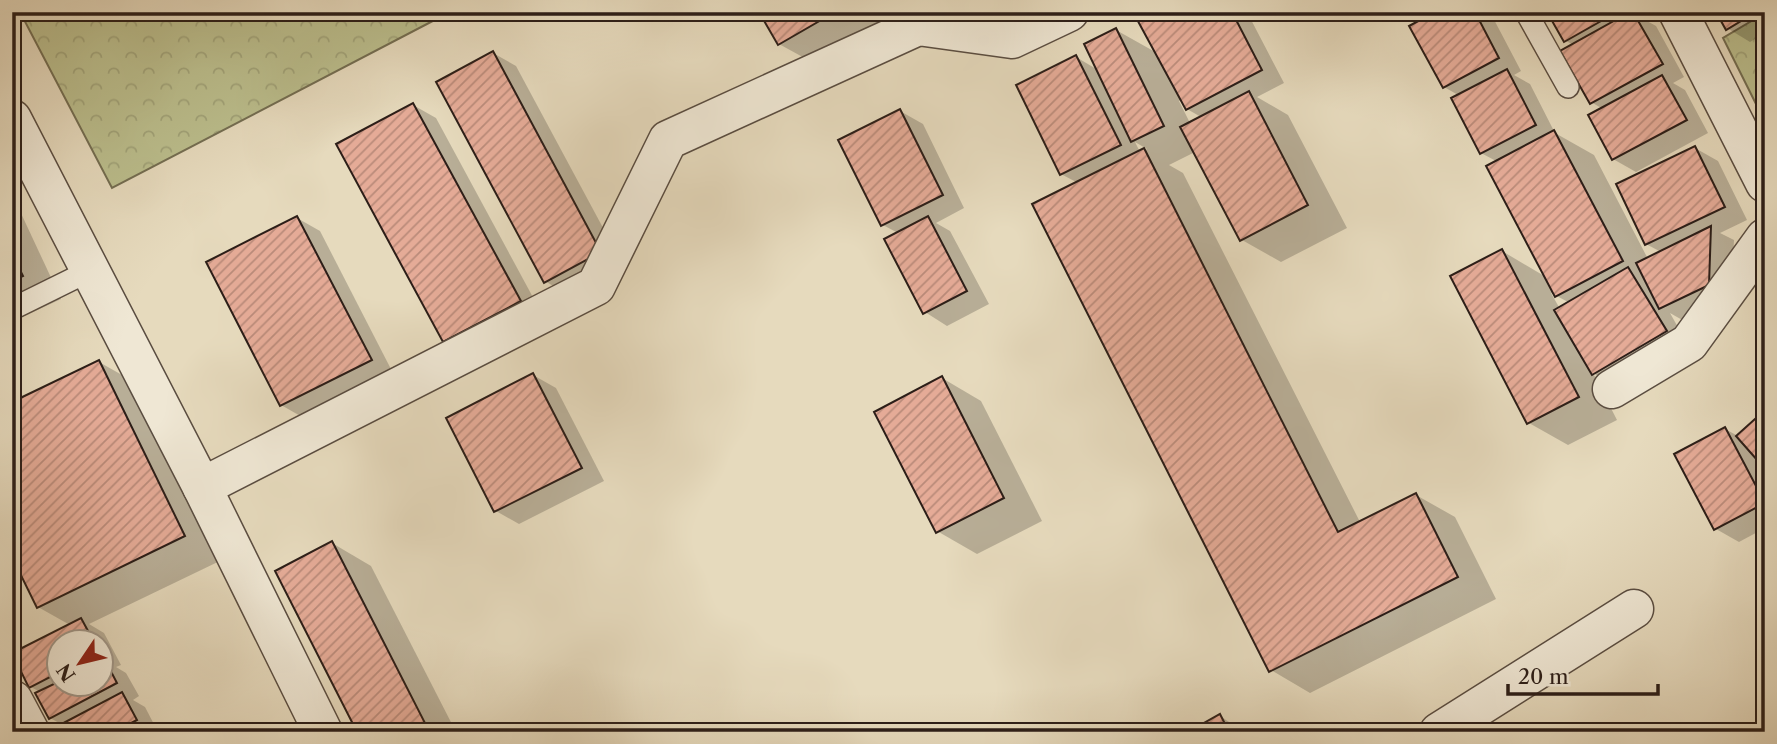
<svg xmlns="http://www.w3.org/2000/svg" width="1777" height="744" font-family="'Libre Caslon Text',serif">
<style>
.forest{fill:url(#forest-crowns);stroke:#746e52;stroke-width:2}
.shadow{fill:#0003;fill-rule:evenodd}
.building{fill:url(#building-hatch);stroke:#2c1e18;stroke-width:2}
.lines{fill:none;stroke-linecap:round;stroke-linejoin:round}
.service-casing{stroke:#5a4d41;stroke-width:24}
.minor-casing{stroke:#5a4d41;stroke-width:41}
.service{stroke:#efe7d4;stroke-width:21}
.minor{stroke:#efe7d4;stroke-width:38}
</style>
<defs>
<pattern id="forest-crowns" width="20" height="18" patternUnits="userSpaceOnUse" patternTransform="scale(1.75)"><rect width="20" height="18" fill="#bbbe8d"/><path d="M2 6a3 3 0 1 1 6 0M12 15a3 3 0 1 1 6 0" fill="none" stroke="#a1a379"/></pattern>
<pattern id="building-hatch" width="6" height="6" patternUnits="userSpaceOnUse" patternTransform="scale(1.75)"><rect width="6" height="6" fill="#e5ab97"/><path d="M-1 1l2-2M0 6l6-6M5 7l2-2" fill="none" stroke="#ba8b7a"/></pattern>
</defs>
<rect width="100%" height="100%" fill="#e6dabd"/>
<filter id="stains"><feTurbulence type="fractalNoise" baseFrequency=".00286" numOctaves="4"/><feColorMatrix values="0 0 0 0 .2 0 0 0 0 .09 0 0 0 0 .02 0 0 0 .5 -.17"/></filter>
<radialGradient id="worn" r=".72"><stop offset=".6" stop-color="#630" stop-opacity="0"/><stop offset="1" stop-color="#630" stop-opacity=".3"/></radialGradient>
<g class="forest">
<path d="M20 12H450L112 188Z"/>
<path d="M1765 13V122L1723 38Z"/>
</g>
<g class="shadow">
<path d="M761 12H882L889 26 819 66 779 44Z"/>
<path d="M1136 12H1247L1284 83 1257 97 1288 115 1347 228 1281 262 1242 240 1195 152 1169 165 1183 173 1360 522 1416 495 1455 517 1496 599 1310 693 1271 670 1078 183 1061 174 1076 57 1098 70 1116 30 1157 53ZM1182 99 1187 109 1201 117 1190 123 1179 101ZM1135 142 1147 149 1140 152Z"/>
<path d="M1439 12H1490L1521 71 1514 75 1530 84 1555 133 1594 155 1648 259 1661 252 1646 244 1695 148 1718 161 1747 220 1720 233 1734 240 1731 298 1684 321 1670 313 1688 345 1617 387 1593 373 1617 420 1568 445 1529 423 1502 251 1546 277 1498 162 1481 153 1460 96 1444 87ZM1551 293 1570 303 1560 309Z"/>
<path d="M1549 12H1652L1654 17 1647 21 1656 26 1684 77 1673 83 1685 90 1708 133 1636 172 1613 159 1603 109 1591 102 1574 45 1566 41Z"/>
<path d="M1718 12H1765V33L1750 42 1727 28Z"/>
<path d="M493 53 516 66 623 265 568 295 545 281Z"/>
<path d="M413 105 436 118 542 314 467 354 444 341Z"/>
<path d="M900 111 923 124 964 208 936 223 950 231 989 304 947 326 925 312 898 233 883 225Z"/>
<path d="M12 194 61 299 12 322Z"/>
<path d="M297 218 320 231 393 373 304 418 281 405Z"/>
<path d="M99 362 138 384 224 559 89 624 104 633 121 665 116 667 126 673 139 696 133 700 145 707 158 732H58L63 725 50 718 40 692 31 687 70 625 38 607ZM60 642H102V684H60Z"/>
<path d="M533 375 556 388 604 481 519 524 496 511Z"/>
<path d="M942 378 981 401 1042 521 977 554 937 531Z"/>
<path d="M1725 429 1738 436 1765 473V528L1739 542 1716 529Z"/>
<path d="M332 543 371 566 456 732H359Z"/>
<path d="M1220 716 1244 732H1191Z"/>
</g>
<g class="building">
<path d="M759 12H835L778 45Z"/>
<path d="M1133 12H1232L1262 70 1186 110Z"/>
<path d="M1435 12H1475L1499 58 1443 88 1409 26Z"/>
<path d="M1547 12H1617L1564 42Z"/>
<path d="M1630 12H1633L1663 64 1590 104 1560 51Z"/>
<path d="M1716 12H1756L1726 30Z"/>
<path d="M1116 28 1164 126 1131 142 1084 44Z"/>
<path d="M493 51 601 252 544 283 436 82Z"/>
<path d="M1076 55 1121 145 1060 175 1016 85Z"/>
<path d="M1507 69 1536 125 1480 154 1451 98Z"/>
<path d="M1662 75 1687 120 1612 160 1588 115Z"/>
<path d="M1249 91 1308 205 1240 241 1180 127Z"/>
<path d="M413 103 521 301 443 342 336 144Z"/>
<path d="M900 109 943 195 881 226 838 140Z"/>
<path d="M1554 130 1623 261 1555 297 1486 166Z"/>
<path d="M1695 146 1725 207 1645 245 1616 184Z"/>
<path d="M1144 148 1338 532 1416 493 1458 577 1269 672 1032 204Z"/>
<path d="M297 216 372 360 280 406 206 262Z"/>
<path d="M928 216 967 291 923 314 884 239Z"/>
<path d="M1711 226 1709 285 1659 309 1636 263Z"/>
<path d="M1502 249 1579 397 1527 424 1450 276Z"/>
<path d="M12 254 23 276 12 281Z"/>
<path d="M1628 267 1667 331 1592 375 1554 310Z"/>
<path d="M99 360 185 536 37 608 12 557V402Z"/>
<path d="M533 373 582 468 494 512 446 418Z"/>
<path d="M942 376 1004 498 936 533 874 412Z"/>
<path d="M1765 410V469L1736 436Z"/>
<path d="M1725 427 1765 503 1714 530 1674 454Z"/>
<path d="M332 541 426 725 414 732H357L275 571Z"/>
<path d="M81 618 94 642H60V672L29 688 12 653Z"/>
<path d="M104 658 117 683 49 719 35 693 60 681V684H102Z"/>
<path d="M122 692 137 720 114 732H56L54 728Z"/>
<path d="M1220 714 1229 732H1188Z"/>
</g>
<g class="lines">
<g class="service-casing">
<g id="service">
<path d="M1526 12 1568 87"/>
<path d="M12 309 91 270"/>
</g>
</g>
<g class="minor-casing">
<g id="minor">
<path d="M1678 12 1765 183"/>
<path d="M12 119 202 487 323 732"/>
<path d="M1612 389 1689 343 1765 238"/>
<path d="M202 487 596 286 668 140 918 26 1012 39 1069 12"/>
<path d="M13 700 30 732"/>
<path d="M1439 732 1634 609"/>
</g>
</g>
<use href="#service" class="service"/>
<use href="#minor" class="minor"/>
</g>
<rect width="1777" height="744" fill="none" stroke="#e6dabd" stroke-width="42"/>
<rect x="14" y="14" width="1749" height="716" fill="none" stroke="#2c1e18" stroke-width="3.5"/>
<rect x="21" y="21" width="1735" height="702" fill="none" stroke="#2c1e18" stroke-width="2"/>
<g transform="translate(80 663) rotate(235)"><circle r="33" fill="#efe7d4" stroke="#a19789" stroke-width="2"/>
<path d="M0-5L12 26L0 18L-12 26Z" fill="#8f2418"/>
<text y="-10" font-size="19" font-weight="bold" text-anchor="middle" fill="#2c1e18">N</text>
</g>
<path d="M1508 684v10h150v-10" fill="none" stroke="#2c1e18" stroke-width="3.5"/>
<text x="1518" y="684" font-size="21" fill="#2c1e18" stroke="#efe7d4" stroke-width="5" paint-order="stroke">20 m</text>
<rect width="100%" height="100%" filter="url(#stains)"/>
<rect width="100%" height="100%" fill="url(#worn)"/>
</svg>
